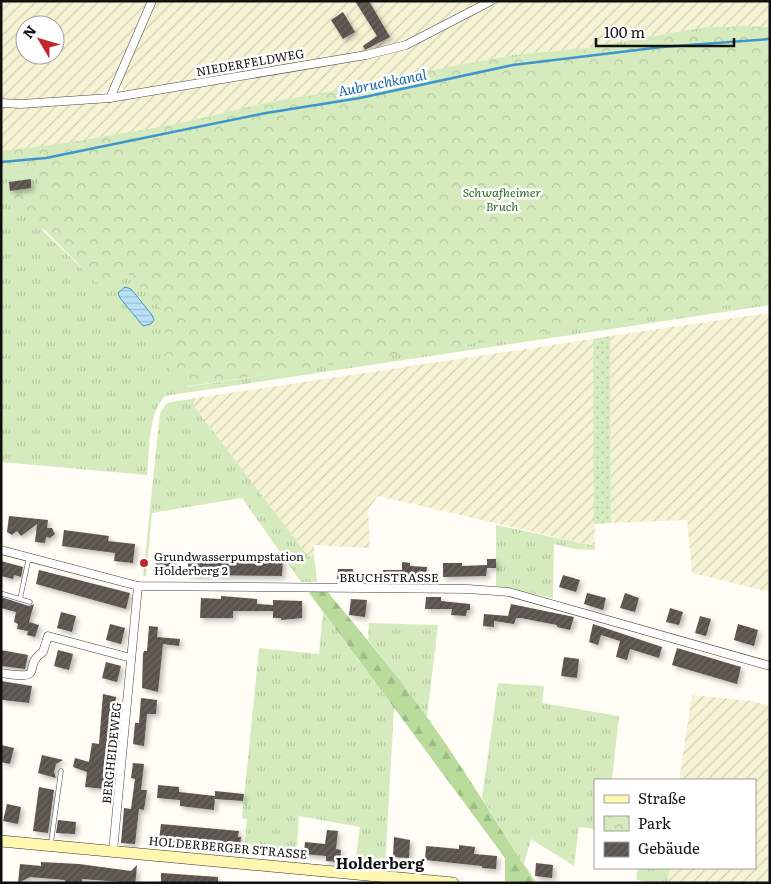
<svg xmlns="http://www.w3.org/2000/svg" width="771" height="884" font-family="Literata,serif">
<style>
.farmland{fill:url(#farmland-furrows);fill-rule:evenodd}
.grass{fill:url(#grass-tufts);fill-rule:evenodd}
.forest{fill:url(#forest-firs)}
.park{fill:url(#park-crowns)}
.garden{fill:url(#garden-dots)}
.water{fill:url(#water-rules);stroke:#3f96cf}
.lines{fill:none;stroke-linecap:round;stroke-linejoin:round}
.stream{stroke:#3f96cf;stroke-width:2.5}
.building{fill:url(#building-hatch);filter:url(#shadow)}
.lane-casing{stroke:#444;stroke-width:5}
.street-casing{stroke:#444;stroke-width:9}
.secondary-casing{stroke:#333;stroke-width:12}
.lane{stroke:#fff;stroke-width:4}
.street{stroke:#fff;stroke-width:8}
.secondary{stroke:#fff6b0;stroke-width:11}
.poi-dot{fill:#c4262e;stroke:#fff;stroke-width:2}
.labels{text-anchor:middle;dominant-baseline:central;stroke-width:5;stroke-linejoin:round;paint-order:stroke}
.street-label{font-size:12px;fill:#111;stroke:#fff}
.park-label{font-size:12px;font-style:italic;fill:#2f6b1f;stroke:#fff}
.poi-label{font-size:12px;fill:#111;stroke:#fff;text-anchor:start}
.water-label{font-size:14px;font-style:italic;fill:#1768a6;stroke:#fff}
.quarter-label{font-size:15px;font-weight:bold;fill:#111;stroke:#fff}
</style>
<defs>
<pattern id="farmland-furrows" width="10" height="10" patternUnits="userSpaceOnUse" patternTransform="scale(1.25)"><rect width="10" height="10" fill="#f6f3d4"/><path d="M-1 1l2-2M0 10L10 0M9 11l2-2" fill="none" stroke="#d2cfb5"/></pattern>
<pattern id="grass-tufts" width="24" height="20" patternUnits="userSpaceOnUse" patternTransform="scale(1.25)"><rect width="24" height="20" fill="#d5ebbd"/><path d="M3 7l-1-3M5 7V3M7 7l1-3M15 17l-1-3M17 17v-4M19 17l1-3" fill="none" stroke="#b6c8a1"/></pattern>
<pattern id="forest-firs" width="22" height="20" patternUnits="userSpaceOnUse" patternTransform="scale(1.25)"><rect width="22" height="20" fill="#b9dc9c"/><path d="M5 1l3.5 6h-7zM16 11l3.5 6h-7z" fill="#9ebc85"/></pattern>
<pattern id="park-crowns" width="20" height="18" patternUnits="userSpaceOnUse" patternTransform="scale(1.25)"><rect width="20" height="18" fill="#d5ebbd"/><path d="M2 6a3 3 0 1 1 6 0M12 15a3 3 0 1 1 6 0" fill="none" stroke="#b6c8a1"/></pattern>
<pattern id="garden-dots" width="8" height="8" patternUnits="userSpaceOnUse" patternTransform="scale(1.25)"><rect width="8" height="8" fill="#d5ebbd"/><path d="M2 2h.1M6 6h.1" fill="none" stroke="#b6c8a1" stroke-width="1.8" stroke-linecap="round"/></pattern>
<pattern id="water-rules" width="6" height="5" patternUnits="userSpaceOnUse" patternTransform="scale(1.25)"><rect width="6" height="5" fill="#b9e0f7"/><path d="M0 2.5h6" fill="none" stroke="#9ebfd3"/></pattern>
<pattern id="building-hatch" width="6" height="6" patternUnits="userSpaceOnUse" patternTransform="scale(1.25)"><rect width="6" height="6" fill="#5a524d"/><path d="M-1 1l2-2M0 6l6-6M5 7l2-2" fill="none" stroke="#6d6662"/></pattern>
<filter id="shadow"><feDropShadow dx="3" dy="3" stdDeviation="2.5" flood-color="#0004"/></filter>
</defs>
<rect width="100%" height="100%" fill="#fffdf5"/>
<g class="farmland">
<path d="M1 1H149L112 84 105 91 97 95 21 100 1 99ZM25 25H55V55H25Z"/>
<path d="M155 1H488L404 42 373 51 129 91 124 90 120 86 122 75Z"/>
<path d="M498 1H770V27H704L586 48 512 55 358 87 264 103 176 124 19 151H1V107L111 101 383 56 408 49Z"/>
<path d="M770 313V592L692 573 687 520 611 523 610 336Z"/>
<path d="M593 339 595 546 378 496 368 509 370 548 314 545V554L309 557 193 405 196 398Z"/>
<path d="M692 695 751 701 770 706V883H668L669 868H755V780H679Z"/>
</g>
<g class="grass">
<path d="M704 27H770V45L63 209 42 230 85 271 124 261 171 317 166 361 187 387 770 296V305L165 396C147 416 150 449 147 475L1 462V151H19L176 124 264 103 358 87 512 55 586 48ZM125 287 131 289 154 320Z"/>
<path d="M196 398 193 405 309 557 314 554 317 582H301L242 498 152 513 146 576H143L160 413 167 403Z"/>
<path d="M496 525 595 546V550L575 549 554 544 553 598 496 586Z"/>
<path d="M323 612 394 708 385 867 355 863 360 827 299 816 296 861 244 852 247 819 242 818 259 648 319 654Z"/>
<path d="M369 623 438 625 427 717 368 640Z"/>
<path d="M498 683 544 686 542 703 619 716 612 780H595V829L579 827 574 866 531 839 524 864 537 883H534L482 798Z"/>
<path d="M638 868H669L668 883H648L636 879Z"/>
</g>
<path class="forest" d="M307 590 327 591C361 632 395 673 427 717 465 770 499 827 535 883L505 881V858Z"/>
<path class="park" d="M739 26 770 27V299L184 387 160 357 163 354 166 315 128 274 106 292 9 194 40 192 38 170 1 174V151C163 134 321 90 481 61 522 54 564 54 605 48 650 41 694 30 739 26Z"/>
<path class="garden" d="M610 336 611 523 594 524 593 339Z"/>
<path class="water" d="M125 287 131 289 152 315 154 320 151 324 143 326 120 298 118 293Z"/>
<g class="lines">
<path class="stream" d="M1 162 46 158 266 113 360 98 513 65 662 47 770 39"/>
</g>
<g class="building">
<path d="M355 1H369L390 37 365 50 363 46 377 36Z"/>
<path d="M343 12 355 32 343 39 331 20Z"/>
<path d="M31 179V188L10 191 9 182Z"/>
<path d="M9 516 48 520 47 528H52L55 534 50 538 46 537 45 543 35 542 37 524 21 536 17 531 12 535 7 532Z"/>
<path d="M64 530 109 536 108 541 135 544 133 563 114 561 115 553 62 546Z"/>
<path d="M157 554 172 555V561H175L174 572 155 570Z"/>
<path d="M239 557 283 560 282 576 188 575V558Z"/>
<path d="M487 559H496V568H487L486 576 443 577V563H462V566L487 565Z"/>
<path d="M1 561 23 567 21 577 14 575 13 579 1 576Z"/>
<path d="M402 562 410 563V566L427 567 426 581 383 578V570H402Z"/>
<path d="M338 569H353V579H337Z"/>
<path d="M39 570 130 593 126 609 36 584Z"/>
<path d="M563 575 580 580 576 592 559 587Z"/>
<path d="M587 593 606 598 603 610 584 604Z"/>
<path d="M625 593 639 598 635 612 620 608Z"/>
<path d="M221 596 257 599V604L273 605V600L302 601V618L281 620V618H273V611H233V618H200L201 598 221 599Z"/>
<path d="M1 597 29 606 34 604 29 622 39 625 35 637 27 635 28 631 17 629 18 624 14 622 16 612 1 608Z"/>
<path d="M426 597H441V601L470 604V610H467L466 616 451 615 452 609H425Z"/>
<path d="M351 599 367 600 365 617 349 615Z"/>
<path d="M511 604 574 617 570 630 557 627V625L521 618H516L514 624 494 621V627L483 626 484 614 508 616Z"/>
<path d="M670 608 683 612 679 625 666 622Z"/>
<path d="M61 612 76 616 72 632 57 628Z"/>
<path d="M700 616 711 619 706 636 695 633Z"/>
<path d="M110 624 125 628 121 644 106 640Z"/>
<path d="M593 624 662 647 659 658 630 649 627 660 616 657 620 641 601 635 598 645 589 642Z"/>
<path d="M738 624 758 630 754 646 734 640Z"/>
<path d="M149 626 158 627 157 637 180 639 179 646 163 644 158 692 142 688 143 654 144 651H147Z"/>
<path d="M677 648 741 667 737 684 672 665Z"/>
<path d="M1 650 28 655 25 669 1 666Z"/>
<path d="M58 650 73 654 69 670 54 666Z"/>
<path d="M564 657 579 659 577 678 561 676Z"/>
<path d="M106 662 121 666 117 682 102 678Z"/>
<path d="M1 681 32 686 29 703 3 700 1 698Z"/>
<path d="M103 694 116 697 106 789 85 787 87 772 73 767 75 758 89 762 92 743 99 744Z"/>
<path d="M141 698 157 700 156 714H147L144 746 133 744 135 723H139Z"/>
<path d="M1 745 14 748 10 764 1 762Z"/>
<path d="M42 755 63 760 56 764 54 772 56 778 38 773Z"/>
<path d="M133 763 144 764 141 790H147L144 810 139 809 135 844 121 843 124 808 131 809 135 779 131 778Z"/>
<path d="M158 785 179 787V792L215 796 214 810 180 806V800L157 798Z"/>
<path d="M39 787 54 790 48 833 33 831Z"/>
<path d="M215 791 244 794 243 801 215 799Z"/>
<path d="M7 804 21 807 18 824 3 821Z"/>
<path d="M58 820 76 822 75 834 56 833Z"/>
<path d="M161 824 239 831 238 837H241L240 851 159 840Z"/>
<path d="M327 830 338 831 336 849 341 850 340 862 326 861V856L304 854 305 842 325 844Z"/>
<path d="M394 837 410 840 409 858 393 857Z"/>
<path d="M459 845 475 847 474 854 497 856 496 869 482 868V866L425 860 426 846 459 849Z"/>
<path d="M41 862 79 864 131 871 137 865 136 877 135 883 82 879V883H69L65 882V880L30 877 18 883 20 864 41 866Z"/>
<path d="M536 863 553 865 552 878 535 876Z"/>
<path d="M161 873 218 877V883H161Z"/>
</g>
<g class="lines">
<g class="lane-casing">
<g id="lane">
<path d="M3 594 30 602"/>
<path d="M20 599 29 557"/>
<path d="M51 843 61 771"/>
</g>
</g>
<g class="street-casing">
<g id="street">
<path d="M110 98 152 1"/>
<path d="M1 103 21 104 110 98 366 55 406 45 491 1"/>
<path d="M1 550 138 586 468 589 509 592 770 666"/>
<path d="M1 673C49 681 20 667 43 652L48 636 131 658"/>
<path d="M113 851 138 586"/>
</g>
</g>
<g class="secondary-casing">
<path id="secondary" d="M1 841 453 883"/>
</g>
<use href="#lane" class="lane"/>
<use href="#street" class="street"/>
<use href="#secondary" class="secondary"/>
</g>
<circle class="poi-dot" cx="144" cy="563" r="5"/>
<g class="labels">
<g class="street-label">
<text transform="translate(250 62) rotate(-10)">NIEDERFELDWEG</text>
<text x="389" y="577">BRUCHSTRASSE</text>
<text transform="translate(111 753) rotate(-84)">BERGHEIDEWEG</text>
<text transform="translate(228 847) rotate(5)">HOLDERBERGER STRASSE</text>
</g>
<g class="park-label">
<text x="502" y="192">Schwafheimer<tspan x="502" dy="14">Bruch</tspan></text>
</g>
<g class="poi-label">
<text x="154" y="556">Grundwasserpumpstation<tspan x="154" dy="14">Holderberg 2</tspan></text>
</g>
<g class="water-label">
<text transform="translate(382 82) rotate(-11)">Aubruchkanal</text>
</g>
<g class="quarter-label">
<text x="380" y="862">Holderberg</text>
</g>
</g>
<rect width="771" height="884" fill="none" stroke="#111111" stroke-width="5"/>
<rect x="594" y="779" width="162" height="90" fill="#ffffff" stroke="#a0a0a0"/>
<rect x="604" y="795" width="25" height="8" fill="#fff6b0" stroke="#a0a0a0"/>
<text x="638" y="804" font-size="15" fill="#111111">Straße</text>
<rect x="604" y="816" width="25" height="15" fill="url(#park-crowns)" stroke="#a0a0a0"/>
<text x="638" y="829" font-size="15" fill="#111111">Park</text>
<rect x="604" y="842" width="25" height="15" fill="url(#building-hatch)" stroke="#a0a0a0"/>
<text x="638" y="854" font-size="15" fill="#111111">Gebäude</text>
<g transform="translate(40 40) rotate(308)"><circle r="24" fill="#ffffff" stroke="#a0a0a0"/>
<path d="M0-4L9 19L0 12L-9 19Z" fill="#c4262e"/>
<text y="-8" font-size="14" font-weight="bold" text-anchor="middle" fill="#111111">N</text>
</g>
<path d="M596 38v8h138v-8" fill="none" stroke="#111111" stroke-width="2.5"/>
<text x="604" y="38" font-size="15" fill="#111111" stroke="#ffffff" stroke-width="4" paint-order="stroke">100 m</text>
</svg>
